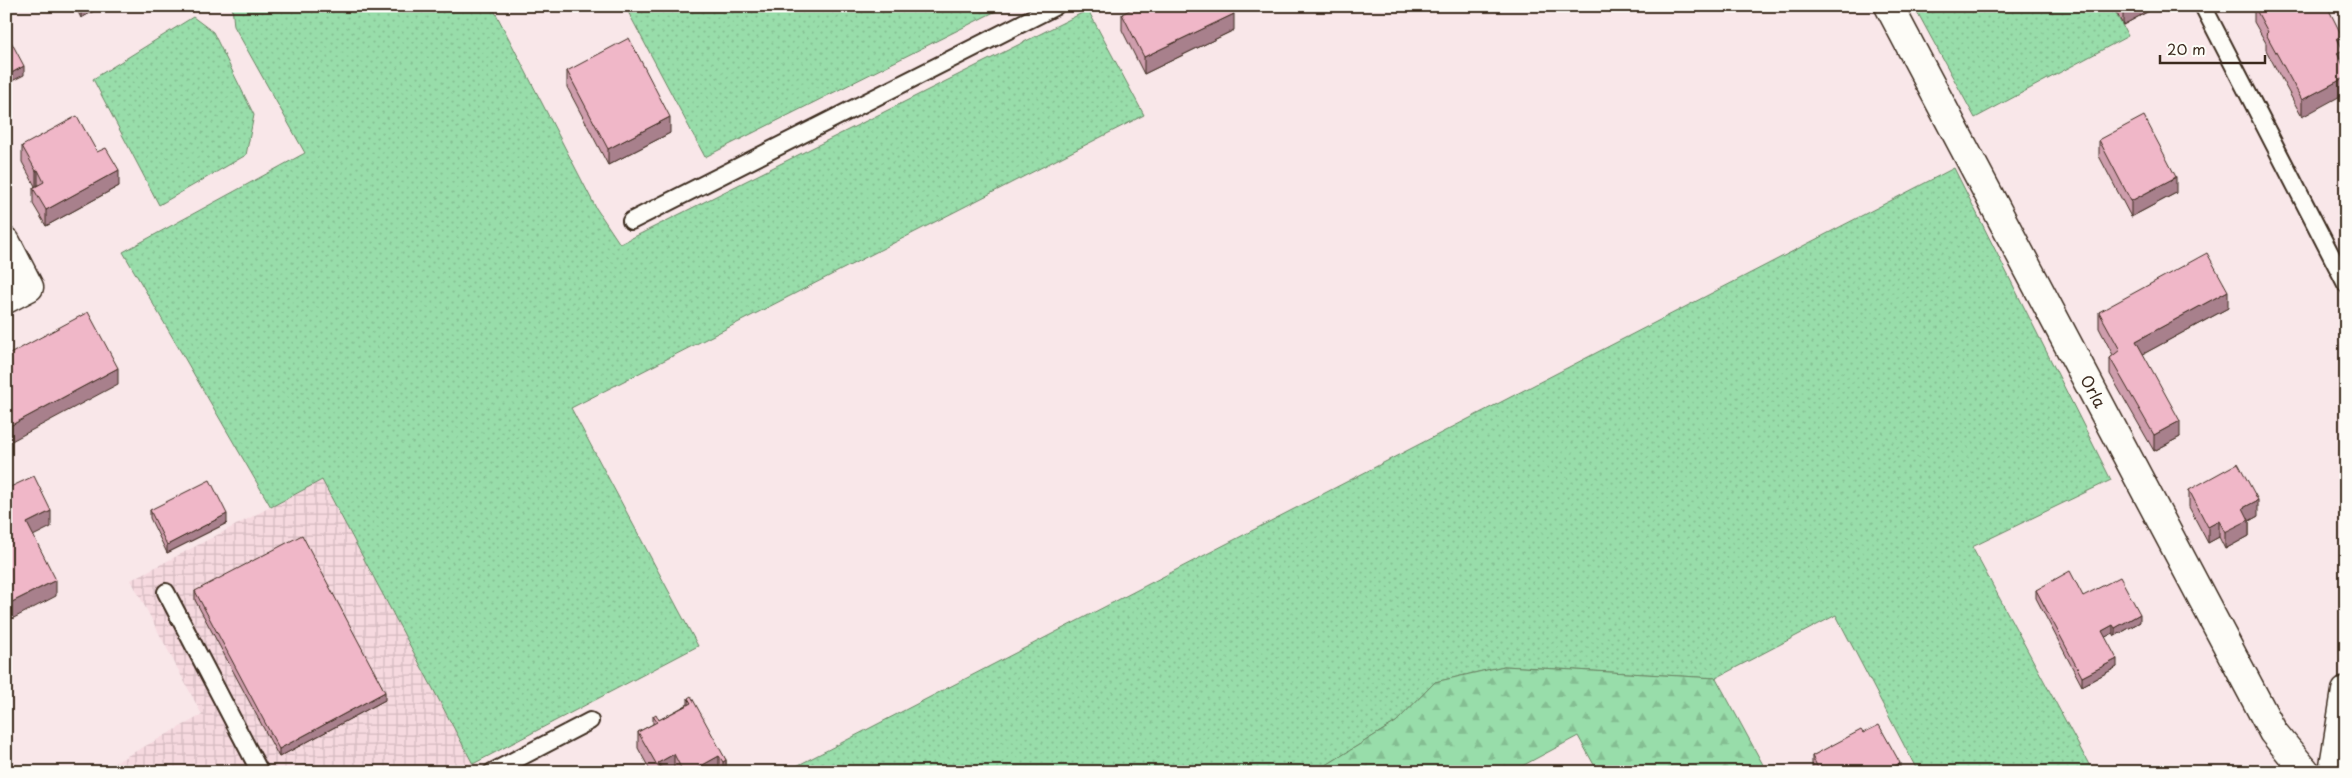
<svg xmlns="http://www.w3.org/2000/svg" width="2352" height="778" font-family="'Playpen Sans',sans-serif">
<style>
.industrial{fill:url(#industrial-grid)}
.grass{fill:url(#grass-dots);stroke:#6a8464}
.forest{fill:url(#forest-firs);stroke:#6a8464}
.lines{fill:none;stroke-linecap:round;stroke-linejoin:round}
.lane-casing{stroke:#3b2a1e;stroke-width:20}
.street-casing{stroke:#3b2a1e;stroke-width:31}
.lane{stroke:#fdfcf7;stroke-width:16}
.street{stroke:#fdfcf7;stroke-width:28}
.wall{fill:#ce9dac;stroke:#3b2a1e}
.shaded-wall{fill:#a8808c;stroke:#3b2a1e}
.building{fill:#f0b7c8;stroke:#3b2a1e}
.labels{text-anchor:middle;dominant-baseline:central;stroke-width:4.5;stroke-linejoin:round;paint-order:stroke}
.street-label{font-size:16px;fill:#3b2a1e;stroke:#fdfcf7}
</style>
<defs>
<pattern id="industrial-grid" width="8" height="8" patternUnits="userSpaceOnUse" patternTransform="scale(1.25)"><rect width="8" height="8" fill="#f6d9df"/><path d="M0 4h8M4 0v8" fill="none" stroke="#d4babf"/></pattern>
<pattern id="grass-dots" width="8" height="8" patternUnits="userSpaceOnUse" patternTransform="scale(1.25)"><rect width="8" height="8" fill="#98ddaa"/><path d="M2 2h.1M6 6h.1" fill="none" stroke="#84be92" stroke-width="1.8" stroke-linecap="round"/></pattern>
<pattern id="forest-firs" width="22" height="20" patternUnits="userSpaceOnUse" patternTransform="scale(1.25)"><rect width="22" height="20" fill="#98ddaa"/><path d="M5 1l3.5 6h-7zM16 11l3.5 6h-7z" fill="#84be92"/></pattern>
</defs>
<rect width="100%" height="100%" fill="#f9e7e9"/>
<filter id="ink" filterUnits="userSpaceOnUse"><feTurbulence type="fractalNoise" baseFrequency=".02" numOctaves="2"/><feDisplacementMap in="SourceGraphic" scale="10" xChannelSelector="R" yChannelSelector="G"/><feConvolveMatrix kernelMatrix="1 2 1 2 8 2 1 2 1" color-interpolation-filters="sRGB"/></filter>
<g filter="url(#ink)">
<path class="industrial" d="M322 480 473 764 459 772H98L202 715 131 580Z"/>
<g class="grass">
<path d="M232 6H492L596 208 620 244 1088 10 1144 115 571 408 698 646 473 764 322 480 271 507 123 252 305 153 234 26Z"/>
<path d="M625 6H1006L705 157Z"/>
<path d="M1914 6H2112L2128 36 1975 118Z"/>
<path d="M193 17 213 32 254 115 246 155 159 205 93 79Z"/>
<path d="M1954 168 2111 480 1972 547 2093 772H1918L1836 615 1716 678 1504 666 1435 682 1396 722 1315 772H785Z"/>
</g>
<path class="forest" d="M1504 666 1716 678 1767 772H1598L1578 736 1511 772H1315L1396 722 1435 682Z"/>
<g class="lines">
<g class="lane-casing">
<g id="lane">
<path d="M2203 6 2346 284"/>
<path d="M631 221 1056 6"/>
<path d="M166 592 260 772"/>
<path d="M492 772 590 721"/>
</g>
</g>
<g class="street-casing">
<g id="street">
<path d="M1889 6 2273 732 2306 772"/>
<path d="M6 242 29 287 6 299"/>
<path d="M2333 772 2346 691"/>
</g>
</g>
<use href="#lane" class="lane"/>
<use href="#street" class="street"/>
</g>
<g class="wall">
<path d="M75 6H103L81 18Z"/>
<path d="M2113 6H2158L2123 25Z"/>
<path d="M2254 6H2310L2311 8 2302 117 2266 50V43L2254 22Z"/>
<path d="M1122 14 1234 30 1144 74 1122 30Z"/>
<path d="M567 71 670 133 608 165 567 87Z"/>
<path d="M2099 140 2176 193 2131 217 2099 156Z"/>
<path d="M22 146 97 152 119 186 46 226 33 204V188L35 186 22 162Z"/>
<path d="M2228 308 2143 354 2180 437 2154 451 2110 374V358L2113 355 2099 328V312Z"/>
<path d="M2189 490 2258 516 2249 521V536L2225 549 2219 537 2208 543 2189 507Z"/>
<path d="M150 510 227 523 167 553 150 518Z"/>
<path d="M2036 590 2083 596 2140 622 2115 636 2113 633 2105 637 2117 667 2082 686 2036 598Z"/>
<path d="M195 591 385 700 279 757 195 600Z"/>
<path d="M688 698 726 760V772H674V770L671 772H651L638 748V732L653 724V716L659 720 688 704Z"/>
<path d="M1863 733 1900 772H1812V756Z"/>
</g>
<g class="shaded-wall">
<path d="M88 6H103L81 18V10Z"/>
<path d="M2127 6H2158L2123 25V8Z"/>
<path d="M1234 14V30L1144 74V57Z"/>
<path d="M2342 36 2343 66 2337 70V38Z"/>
<path d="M24 66V75L6 84V76Z"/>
<path d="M2346 77V93L2302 117V100Z"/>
<path d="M670 117V133L608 165V149Z"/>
<path d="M38 170V186L36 188V171Z"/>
<path d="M119 170V186L46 226V210Z"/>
<path d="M2176 177V193L2131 217V201Z"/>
<path d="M2228 291V308L2136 358V341Z"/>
<path d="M118 368V384L6 444V428Z"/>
<path d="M2180 421V437L2154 451V435Z"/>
<path d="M2258 500V516L2249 521V536L2225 549V532L2243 508Z"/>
<path d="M51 511V527L27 539V523Z"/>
<path d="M227 514V523L167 553V545Z"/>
<path d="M2219 521V537L2208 543V527Z"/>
<path d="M56 580V596L6 622V605Z"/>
<path d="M2140 614V622L2115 636V628Z"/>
<path d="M2113 625V633L2102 639V631Z"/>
<path d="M2117 659V667L2082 686V677Z"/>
<path d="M385 692V700L279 757V749Z"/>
<path d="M674 754V770L671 772H661V767L658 763Z"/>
<path d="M719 756V772H690Z"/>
<path d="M726 760V772H723V762Z"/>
<path d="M1900 763V772H1884Z"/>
</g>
<g class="building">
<path d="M80 6H88L81 10Z"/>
<path d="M1137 6H1230L1234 14 1144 57 1122 14Z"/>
<path d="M2254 6H2310L2311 8 2315 6H2327L2342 36 2337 38 2343 50 2337 53 2346 71V77L2302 100 2266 34 2268 32Z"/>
<path d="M6 32 24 66 6 76Z"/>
<path d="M629 38 670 117 608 149 567 71Z"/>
<path d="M77 116 97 152 106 148 119 170 46 210 33 188 44 182 38 170 36 171 22 146Z"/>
<path d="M2144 116 2176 177 2131 201 2099 140Z"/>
<path d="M2207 253 2228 291 2136 341 2180 421 2154 435 2110 358 2120 350 2099 312Z"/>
<path d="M88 312 118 368 6 428V356Z"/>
<path d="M2238 463 2258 500 2243 508 2249 520 2225 532 2219 521 2208 527 2189 490Z"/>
<path d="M34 476 51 511 27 523 56 580 6 605V489Z"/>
<path d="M210 480 227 514 167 545 150 510Z"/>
<path d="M302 535 385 692 279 749 195 591Z"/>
<path d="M2070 571 2083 596 2120 577 2140 614 2115 628 2113 625 2102 631 2117 659 2082 677 2036 590Z"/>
<path d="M691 696 726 760 723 762 719 756 690 772H683L674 754 658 763 661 767H658L638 732 657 722 653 716 656 714 659 720 691 703 688 698Z"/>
<path d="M1879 725 1900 763 1884 772H1820L1812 756 1861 730 1863 733Z"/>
</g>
</g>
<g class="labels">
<g class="street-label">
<text transform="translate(2094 391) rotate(62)">Orla</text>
</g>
</g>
<rect width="2352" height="778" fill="none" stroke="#fdfcf7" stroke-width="25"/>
<rect x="12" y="12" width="2327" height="753" fill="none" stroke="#3b2a1e" stroke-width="2" filter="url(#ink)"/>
<path d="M2160 55v8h105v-8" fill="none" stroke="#3b2a1e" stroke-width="2.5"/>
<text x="2167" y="55" font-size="15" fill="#3b2a1e" stroke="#fdfcf7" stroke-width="4" paint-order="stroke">20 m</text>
</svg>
